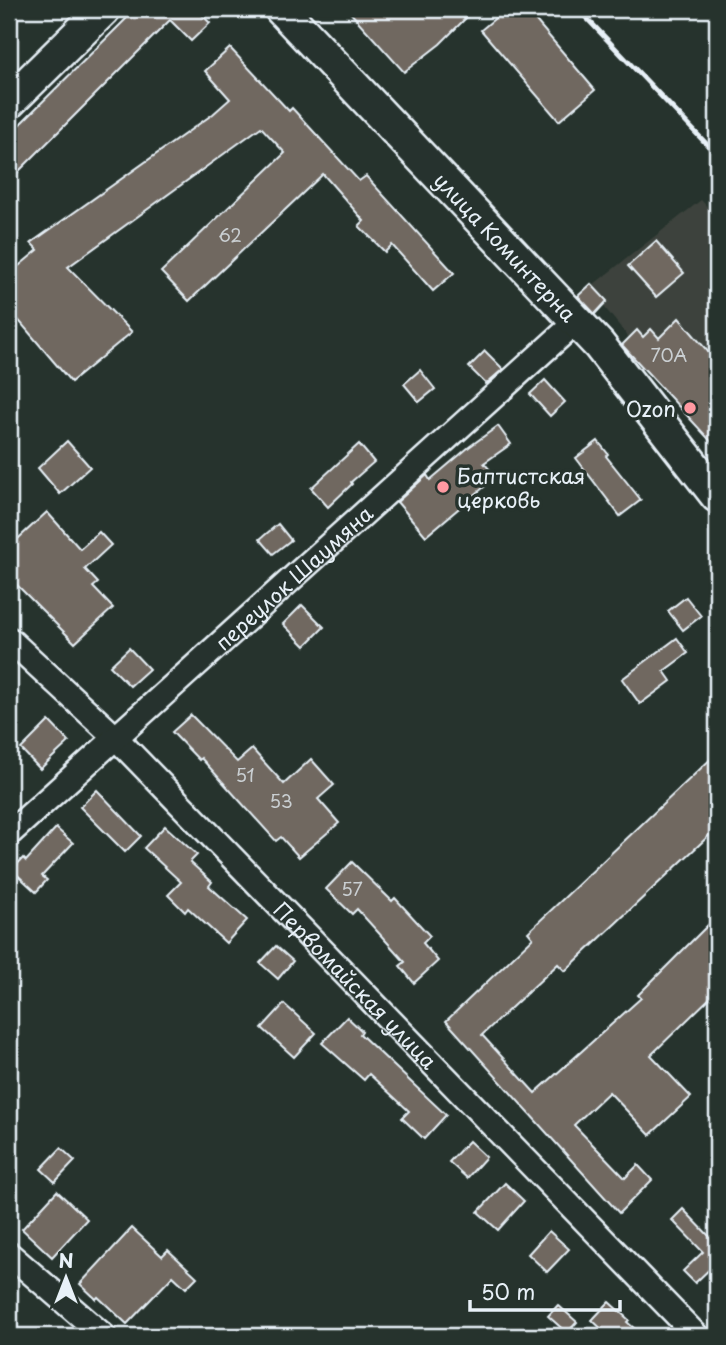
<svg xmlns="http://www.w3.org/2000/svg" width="726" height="1345" font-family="'Playpen Sans',sans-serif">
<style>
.built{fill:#3c433c}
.building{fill:#706860;stroke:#e8f1f8;stroke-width:2}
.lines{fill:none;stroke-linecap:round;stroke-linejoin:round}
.street-casing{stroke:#e8f1f8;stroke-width:28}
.secondary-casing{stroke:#e8f1f8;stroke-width:37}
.street{stroke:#26332d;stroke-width:23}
.secondary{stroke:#26332d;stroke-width:32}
.rail{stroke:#e8f1f8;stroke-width:5}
.poi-dot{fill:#ff9aa2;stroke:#26332d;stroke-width:2.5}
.labels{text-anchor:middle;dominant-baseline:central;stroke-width:7;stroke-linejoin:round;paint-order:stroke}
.number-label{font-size:18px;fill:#cacfd2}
.street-label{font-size:21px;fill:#e8f1f8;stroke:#26332d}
.poi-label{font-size:21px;fill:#e8f1f8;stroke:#26332d;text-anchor:end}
</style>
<rect width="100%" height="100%" fill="#26332d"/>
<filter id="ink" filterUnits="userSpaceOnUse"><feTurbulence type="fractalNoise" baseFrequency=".0143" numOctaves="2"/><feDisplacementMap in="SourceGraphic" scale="14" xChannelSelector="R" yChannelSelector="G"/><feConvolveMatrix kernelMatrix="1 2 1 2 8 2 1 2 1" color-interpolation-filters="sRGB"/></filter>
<g filter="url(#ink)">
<path class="built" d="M701 200 717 217V447L589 288Z"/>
<g class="building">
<path d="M136 9H196L210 23 191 41 170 20 9 181V135Z"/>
<path d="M347 9H459L467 17 440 44 404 72Z"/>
<path d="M506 9H526L595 90 559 121 481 30Z"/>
<path d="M230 48 289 111 292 108 359 181 366 176 454 273 433 291 392 245 385 252 359 226 364 221 323 174 189 301 161 272 285 153 261 127 68 267 132 332 71 382 9 309V274L38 250 31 243 213 114 230 99 205 71Z"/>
<path d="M656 241 684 273 656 297 628 266Z"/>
<path d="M591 284 607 301 595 314 578 296Z"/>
<path d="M679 318 717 362V448L622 345 637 330 643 337 651 329 659 338Z"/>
<path d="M485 351 503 369 486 384 469 367Z"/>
<path d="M420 370 435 389 419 402 404 384Z"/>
<path d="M545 380 565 402 550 416 530 394Z"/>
<path d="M498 426 511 444 484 463 496 477 426 536 397 502 427 475 430 480 469 447Z"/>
<path d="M67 441 90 467 60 494 38 468Z"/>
<path d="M598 441 608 454 606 456 641 500 620 516 576 458Z"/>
<path d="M359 444 374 462 351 482 352 484 328 507 311 488Z"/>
<path d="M47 512 80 549 99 532 111 545 85 569 98 583 93 587 113 608 75 643 9 577V547Z"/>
<path d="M278 524 291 540 273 554 260 539Z"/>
<path d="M686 597 701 616 683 630 668 611Z"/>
<path d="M302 605 324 627 305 646 283 624Z"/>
<path d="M677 638 688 653 664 671 671 681 640 704 622 679Z"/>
<path d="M129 648 149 669 130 686 110 666Z"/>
<path d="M191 715 237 762 252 749 284 784 311 759 334 785 318 799 339 823 299 857 281 837 276 841 201 758 199 760 172 732Z"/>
<path d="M49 721 69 742 40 769 21 749Z"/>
<path d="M717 753V828L565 971 558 964 482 1035 535 1093 641 998 638 995 717 916V991L651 1055 691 1097 650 1135 609 1092 574 1125 625 1178 638 1165 652 1180 619 1213 446 1021 533 938 528 932Z"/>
<path d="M97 790 141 836 125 852 80 807Z"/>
<path d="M165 826 197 855 190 862 212 882 209 886 247 920 226 943 188 908 185 912 168 895 181 882 144 848Z"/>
<path d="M56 828 73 843 42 876 47 880 36 892 12 870 23 858 26 861Z"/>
<path d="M352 862 392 901 395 898 430 936 423 943 438 961 414 983 400 966 405 962 357 909 352 914 326 889Z"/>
<path d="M276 946 293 961 278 979 260 963Z"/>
<path d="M284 1004 316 1033 294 1057 262 1028Z"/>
<path d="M347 1017 362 1031 360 1034 446 1115 424 1139 402 1118 409 1111 369 1074 364 1080 322 1043Z"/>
<path d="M469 1141 486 1157 467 1178 449 1162Z"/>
<path d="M61 1148 75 1161 55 1182 41 1169Z"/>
<path d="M505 1183 524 1201 498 1230 478 1212Z"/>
<path d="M57 1191 87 1219 52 1257 22 1229Z"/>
<path d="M683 1209 714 1241 717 1238V1266L715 1264 695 1283 683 1271 703 1252 672 1220Z"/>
<path d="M132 1228 162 1256 168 1250 197 1277 186 1288 173 1276 127 1324 98 1297 96 1299 80 1284Z"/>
<path d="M549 1231 569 1249 547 1272 528 1254Z"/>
<path d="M609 1302 629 1320 627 1322 643 1336H609L592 1320Z"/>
<path d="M558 1305 577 1322 567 1333 548 1316Z"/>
</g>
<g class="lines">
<g class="street-casing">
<g id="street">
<path id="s1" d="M9 639 116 738 697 1336"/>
<path id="s2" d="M9 834 577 321"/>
<path d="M9 1254 104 1336"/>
</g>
</g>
<g class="secondary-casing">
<g id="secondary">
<path id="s3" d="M281 9 599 345 717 496"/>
<path d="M9 102 104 9"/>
</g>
</g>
<use href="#street" class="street"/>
<use href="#secondary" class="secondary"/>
<path class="rail" d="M578 9 717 155"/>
</g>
</g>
<g class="poi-dot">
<circle cx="690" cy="408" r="7"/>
<circle cx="443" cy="487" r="7"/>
</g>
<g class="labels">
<g class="number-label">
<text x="230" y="234">62</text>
<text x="669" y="354">70А</text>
<text x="245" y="774">51</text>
<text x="281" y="800">53</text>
<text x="352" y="888">57</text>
</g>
<g class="street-label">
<text stroke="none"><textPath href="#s3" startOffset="327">улица Коминтерна</textPath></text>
<text stroke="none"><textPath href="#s2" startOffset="383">переулок Шаумяна</textPath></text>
<text stroke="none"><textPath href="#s1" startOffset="490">Первомайская улица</textPath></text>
</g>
<g class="poi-label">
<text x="676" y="408">Ozon</text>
<text x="457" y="475" text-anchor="start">Баптистская<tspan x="457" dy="24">церковь</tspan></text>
</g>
</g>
<rect width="726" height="1345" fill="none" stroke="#26332d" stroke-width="35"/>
<rect x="18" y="18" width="691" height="1310" fill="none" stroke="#e8f1f8" stroke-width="2.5" filter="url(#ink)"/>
<g transform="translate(66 1278)" stroke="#26332d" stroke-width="5" paint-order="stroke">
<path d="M0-5L12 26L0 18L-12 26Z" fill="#e8f1f8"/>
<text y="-10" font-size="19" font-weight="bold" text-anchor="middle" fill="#e8f1f8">N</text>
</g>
<path d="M470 1300v10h150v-10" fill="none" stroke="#e8f1f8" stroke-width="3.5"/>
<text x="481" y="1300" font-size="21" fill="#e8f1f8" stroke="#26332d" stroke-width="5" paint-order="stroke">50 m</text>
</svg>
